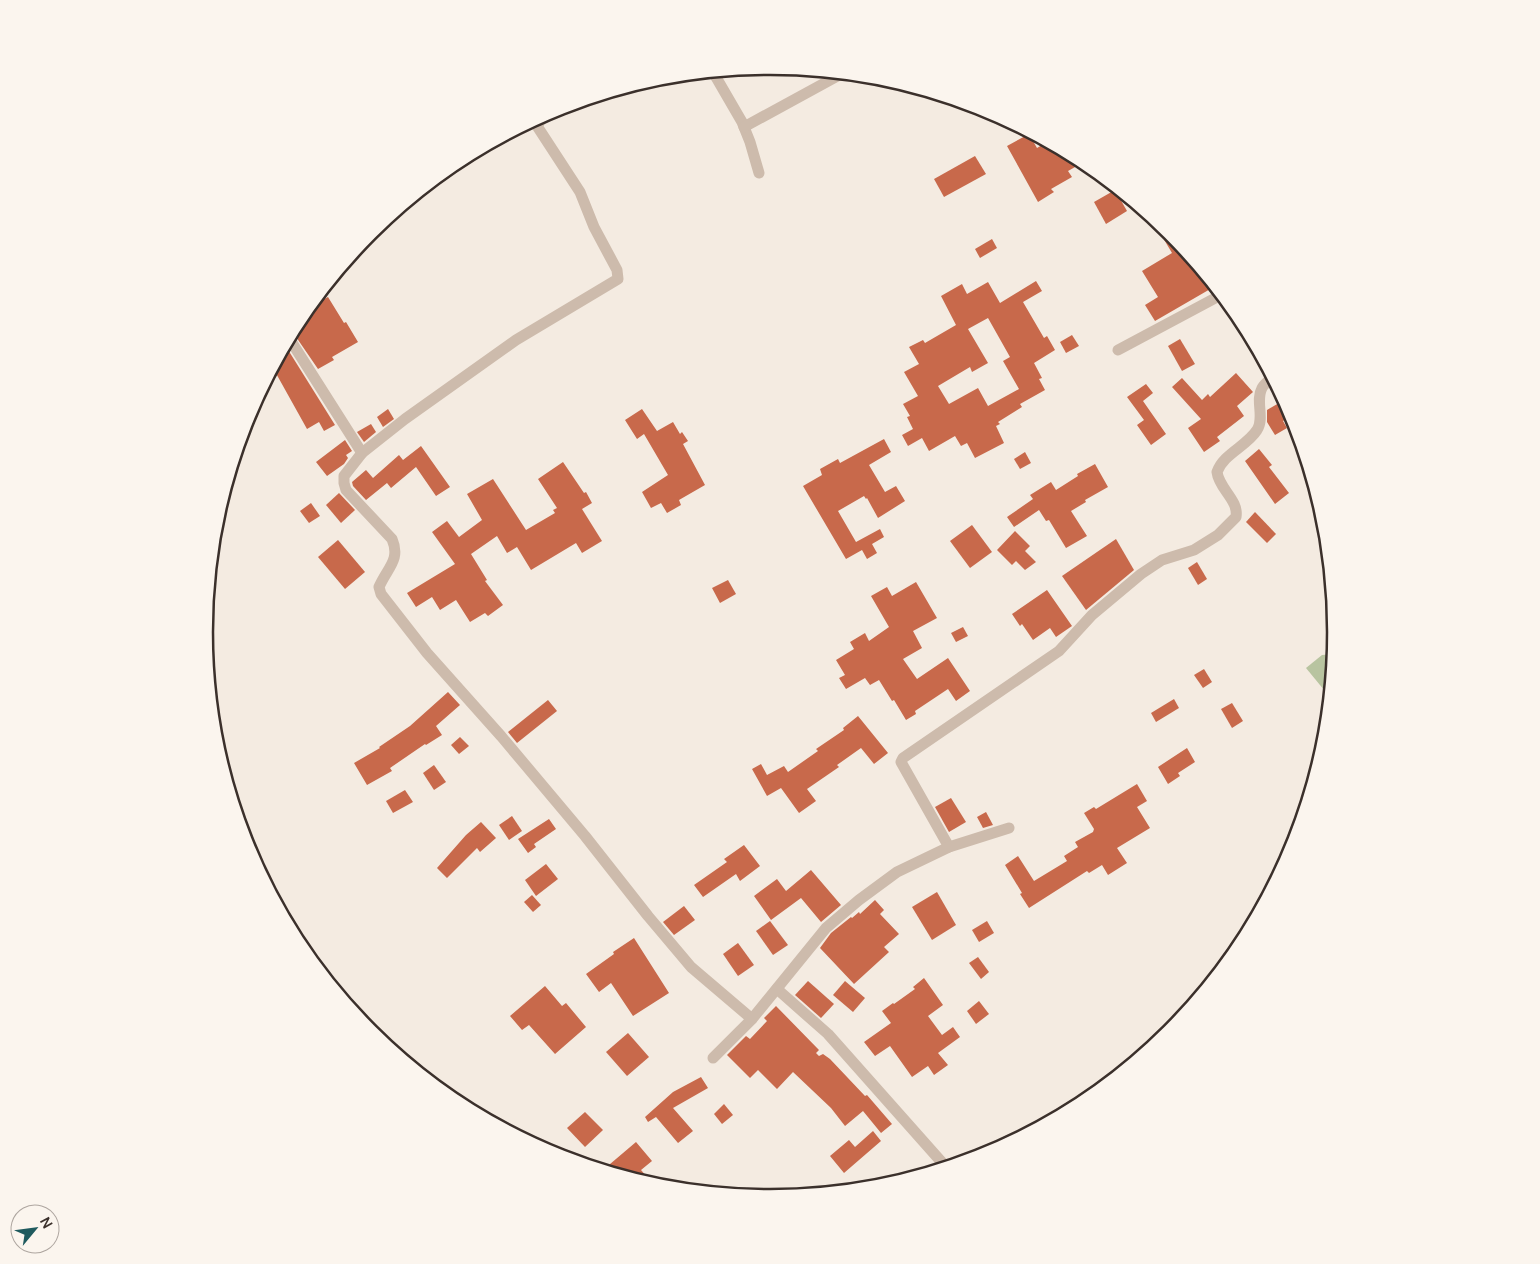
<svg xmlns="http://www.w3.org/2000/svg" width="1540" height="1264" font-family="Manrope,sans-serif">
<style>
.green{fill:#b8c4a0}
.building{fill:#c8694b;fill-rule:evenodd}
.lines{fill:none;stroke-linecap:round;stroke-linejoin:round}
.street{stroke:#cdbbac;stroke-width:11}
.rim{fill:none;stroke:#3b302b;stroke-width:2.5}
</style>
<rect width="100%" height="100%" fill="#f4ebe1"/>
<path class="green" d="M1334 654 1329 696 1306 668 1322 655Z"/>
<g class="building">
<path d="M1029 134 1037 148 1047 142 1084 162 1068 171 1072 177 1051 189 1054 192 1038 202 1007 146Z"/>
<path d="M975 156 986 174 944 197 934 179Z"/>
<path d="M1115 190 1127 211 1106 224 1094 202Z"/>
<path d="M1155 220 1170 232 1187 255 1188 254 1192 259 1199 271 1201 270 1212 288 1155 321 1145 305 1158 297 1142 271 1172 253 1153 221Z"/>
<path d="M992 239 997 248 980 258 975 249Z"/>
<path d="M1036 281 1042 291 1023 302 1044 338 1047 336 1055 350 1034 363 1042 378 1039 379 1045 390 1020 404 1022 407 998 422 1000 424 996 426 1004 443 975 458 967 443 961 446 955 436 929 451 922 438 908 446 902 435 913 429 907 417 910 416 903 404 918 396 904 372 919 364 909 347 923 340 925 343 956 325 941 296 962 284 967 294 988 282 1000 303ZM988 318 1010 357 1003 361 1019 389 988 406 978 388 949 404 938 386 970 367 972 372 988 363 968 329Z"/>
<path d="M328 297 344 323 346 322 358 342 332 357 334 360 318 369 292 331 296 325 314 314 310 307Z"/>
<path d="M1072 335 1079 346 1066 353 1060 342Z"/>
<path d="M1180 339 1195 364 1182 371 1168 346Z"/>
<path d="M285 345 335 425 324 431 319 422 307 429 273 368 275 364 283 359 280 355Z"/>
<path d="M1236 373 1253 392 1237 406 1244 416 1217 437 1220 441 1204 452 1188 428 1201 419 1172 387 1182 378 1202 400 1208 394 1210 397Z"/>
<path d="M1146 384 1153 393 1143 401 1166 434 1151 445 1137 425 1144 420 1127 397Z"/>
<path d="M1284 400 1292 415 1283 421 1287 428 1275 435 1267 422V410Z"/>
<path d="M388 409 394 419 383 427 377 417Z"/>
<path d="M642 409 657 431 673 422 680 434 682 432 688 441 683 444 705 485 679 500 681 505 667 513 661 503 651 508 642 492 668 475 644 434 637 439 625 420Z"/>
<path d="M371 424 376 432 364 442 357 432Z"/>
<path d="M884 439 891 452 869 465 885 492 896 486 905 501 878 518 867 498 866 499 864 496 838 511 856 542 880 529 884 537 872 544 877 553 867 559 862 550 846 559 803 486 822 475 820 469 838 459 840 463Z"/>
<path d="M345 440 352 451 346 455 348 458 344 464 327 476 316 462Z"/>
<path d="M421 446 450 487 436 496 416 467 391 488 387 483 366 500 353 486 352 482 366 470 373 478 399 455 403 460Z"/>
<path d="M1259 449 1272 465 1269 467 1289 493 1275 504 1245 461Z"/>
<path d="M1025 452 1031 463 1020 469 1014 459Z"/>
<path d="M563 462 584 493 586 492 592 503 582 509 602 541 582 553 576 543 531 570 517 547 507 553 497 536 471 554 487 580 485 581 503 605 488 616 485 613 470 622 456 600 440 610 432 597 416 607 407 593 455 564 432 532 447 521 459 537 482 520 467 494 493 479 526 530 555 513 553 510 557 508 538 479Z"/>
<path d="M1095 464 1108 487 1085 500 1086 502 1071 511 1087 536 1066 548 1049 520 1046 521 1039 510 1014 527 1007 517 1033 499 1030 495 1051 482 1056 490 1078 476 1077 474Z"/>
<path d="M339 493 355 510 341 523 326 505Z"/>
<path d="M311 503 320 516 309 523 300 511Z"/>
<path d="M1255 512 1276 534 1267 543 1246 522Z"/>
<path d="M972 525 992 552 970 568 950 541Z"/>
<path d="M1015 531 1030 546 1025 551 1036 562 1025 570 1016 561 1012 565 997 550Z"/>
<path d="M1116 539 1134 570 1086 610 1062 576Z"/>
<path d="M338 540 365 572 345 589 318 557Z"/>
<path d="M1197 562 1207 579 1198 585 1188 568Z"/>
<path d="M728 580 736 594 720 603 712 588Z"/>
<path d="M916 582 937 618 913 631 922 648 903 659 917 679 948 658 970 691 956 701 948 689 915 711 916 714 906 720 894 700 892 701 879 680 870 685 865 678 846 689 839 678 845 675 836 660 854 649 850 642 865 633 869 641 889 627 871 596 887 587 892 596Z"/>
<path d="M1047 590 1072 626 1056 637 1050 628 1033 640 1022 624 1020 626 1012 614Z"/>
<path d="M963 627 968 636 956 642 951 633Z"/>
<path d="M1204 669 1212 682 1203 688 1194 675Z"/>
<path d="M448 692 460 705 436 726 442 735 426 745 425 744 390 768 392 771 367 785 354 763 380 748 379 747 410 726Z"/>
<path d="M1174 699 1179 708 1156 722 1151 713Z"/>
<path d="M548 700 557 711 517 743 508 732Z"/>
<path d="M1232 703 1243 721 1232 728 1221 709Z"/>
<path d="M858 716 888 753 874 764 861 748 837 765 839 767 807 789 816 801 799 813 781 788 767 796 752 769 761 764 767 775 784 766 788 772 818 751 816 749 844 730 843 728Z"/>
<path d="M460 737 469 746 459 754 451 745Z"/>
<path d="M1187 748 1195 762 1178 773 1180 776 1168 784 1158 767Z"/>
<path d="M434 765 446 782 434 790 423 773Z"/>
<path d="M1137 784 1147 801 1137 807 1150 828 1117 848 1127 863 1108 875 1102 865 1089 873 1087 871 1029 908 1020 894 1022 893 1005 865 1018 856 1034 881 1067 861 1064 856 1078 847 1075 842 1093 832 1094 829 1084 813 1094 807 1096 809Z"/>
<path d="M405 790 413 802 393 813 386 801Z"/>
<path d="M951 798 966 822 949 832 935 807Z"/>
<path d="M986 812 993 825 983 828 977 817Z"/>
<path d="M512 816 522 831 509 840 499 825Z"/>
<path d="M549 819 556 829 534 844 536 847 528 853 518 839Z"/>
<path d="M481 822 496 838 480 852 477 848 447 878 437 868 466 835Z"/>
<path d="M744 845 760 866 740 881 736 874 703 897 694 885 727 862 724 859Z"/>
<path d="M546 864 558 879 536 896 525 880Z"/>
<path d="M811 870 841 905 821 922 801 898 771 920 754 896 777 879 786 891Z"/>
<path d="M937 892 956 925 932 940 912 907Z"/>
<path d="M532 895 541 905 533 912 524 902Z"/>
<path d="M875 900 884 910 880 914 899 934 884 947 889 952 854 984 820 948 831 933 851 917 852 918 859 912 860 914Z"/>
<path d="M684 906 695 920 674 935 663 922Z"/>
<path d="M770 921 788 945 773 955 756 931Z"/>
<path d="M987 921 994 933 979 942 972 930Z"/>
<path d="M634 938 669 993 633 1016 611 983 599 992 586 974 614 954 613 952Z"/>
<path d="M738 943 754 965 738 976 723 954Z"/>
<path d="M978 957 989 972 981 979 969 963Z"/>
<path d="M924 978 943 1005 928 1016 942 1035 953 1027 960 1037 938 1053 948 1065 934 1075 928 1066 912 1077 890 1046 875 1056 864 1042 891 1023 882 1011 893 1003 894 1004 915 989 913 987Z"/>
<path d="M808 981 834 1004 821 1018 795 995Z"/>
<path d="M845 981 865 998 853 1012 833 995Z"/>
<path d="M545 986 562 1006 566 1003 586 1027 555 1054 529 1025 522 1030 510 1016Z"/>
<path d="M979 1001 989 1014 976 1024 967 1011Z"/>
<path d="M776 1006 819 1050 816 1053 819 1056 823 1054 830 1059 865 1096 867 1095 892 1124 881 1133 863 1111 845 1126 831 1108 793 1072 777 1089 758 1070 750 1078 727 1055 746 1036 750 1039 767 1021 764 1018Z"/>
<path d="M628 1033 649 1057 627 1076 606 1052Z"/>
<path d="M701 1077 708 1088 673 1108 693 1131 678 1143 656 1117 648 1122 645 1117 673 1092Z"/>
<path d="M724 1104 733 1115 722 1124 714 1114Z"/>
<path d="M585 1112 603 1130 585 1147 567 1128Z"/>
<path d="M873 1131 881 1141 844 1173 830 1156 849 1140 855 1147Z"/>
<path d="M636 1142 652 1161 641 1170 654 1185 603 1170Z"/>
</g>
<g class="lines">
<g class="street">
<path d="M713 72 742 122 750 142 759 173"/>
<path d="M564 106 541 120 537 126 580 192 594 227 617 270 618 279 516 340 405 419 362 453 344 476V483L346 490 392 539C401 560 387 568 379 587L381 594 427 653 501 736 585 836 648 916 691 967 752 1019"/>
<path d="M744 127 843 73"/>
<path d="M289 338 362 453"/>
<path d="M1118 350 1221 295"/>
<path d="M949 847 901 762 903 758 1059 651 1092 615 1141 574 1162 560 1194 550 1218 535 1236 517C1239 500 1219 489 1217 472 1223 454 1247 446 1257 430 1265 418 1255 401 1262 388 1264 384 1269 381 1272 377"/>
<path d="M777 989 828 1034 946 1167"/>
<path d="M713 1058 752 1019 826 928 859 900 897 872 949 847 1009 828"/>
</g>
</g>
<path d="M0 0H1540V1264H0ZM213 632a557 557 0 1 1 1114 0a557 557 0 1 1-1114 0Z" fill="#fbf5ee" fill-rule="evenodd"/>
<path class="rim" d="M213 632a557 557 0 1 1 1114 0a557 557 0 1 1-1114 0Z"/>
<g transform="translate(35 1229) rotate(61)"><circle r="24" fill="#fbf5ee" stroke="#aea6a0"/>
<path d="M0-4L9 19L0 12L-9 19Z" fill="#1f5a5e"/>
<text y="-8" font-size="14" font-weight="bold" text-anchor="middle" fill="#3b302b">N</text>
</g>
</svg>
